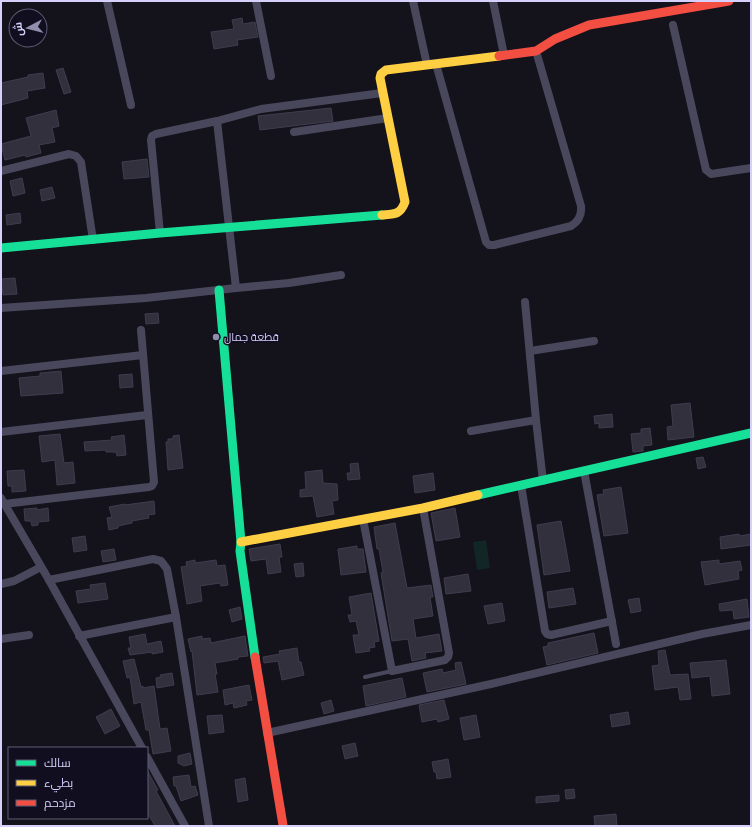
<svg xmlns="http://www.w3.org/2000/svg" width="752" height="827" font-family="'Public Sans',Cairo,sans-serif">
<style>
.green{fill:#122626}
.building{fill:#32303d;stroke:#403c4f}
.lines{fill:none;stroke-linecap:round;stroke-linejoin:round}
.lane{stroke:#49475c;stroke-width:4}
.street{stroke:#49475c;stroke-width:8}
.fast{stroke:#16e098;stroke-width:9}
.slow{stroke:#ffcf43;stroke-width:9}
.jam{stroke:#f24e42;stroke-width:9}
.poi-dot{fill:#918ead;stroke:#110e1f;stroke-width:1.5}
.labels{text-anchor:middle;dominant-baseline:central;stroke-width:3;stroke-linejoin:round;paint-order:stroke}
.poi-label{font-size:11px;fill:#d5d0fc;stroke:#110e1f;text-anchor:start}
</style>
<rect width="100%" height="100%" fill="#14121b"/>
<path class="green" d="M486 540 490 568 477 570 473 542Z"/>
<g class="building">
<path d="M242 18 243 24 255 22 258 37 237 40 238 45 214 49 211 32 234 29 232 20Z"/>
<path d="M63 68 71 92 64 94 56 70Z"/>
<path d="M43 73 45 88 27 91 28 98 1 105V83L28 77V75Z"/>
<path d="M331 108 333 121 260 130 258 116Z"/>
<path d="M56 110 59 126 52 128 55 142 39 145 41 153 26 157 25 155 5 160 1 144 31 136 26 118Z"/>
<path d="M147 159 149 177 124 179 122 162Z"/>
<path d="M22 178 25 193 13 196 10 181Z"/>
<path d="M52 187 55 198 42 201 40 190Z"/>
<path d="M20 213 21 223 7 225 6 215Z"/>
<path d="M15 278 17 294 3 295 1 279Z"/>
<path d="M158 313 159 323 146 324 145 314Z"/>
<path d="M61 371 63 393 21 396 19 378 40 376V373Z"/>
<path d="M132 374 133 387 120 388 119 375Z"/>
<path d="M690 403 694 437 668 440 667 427 673 426 671 405Z"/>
<path d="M612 414 613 427 599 428V423L595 424 594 416Z"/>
<path d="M650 428 652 445 643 446V451L633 452 631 434 641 433V429Z"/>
<path d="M60 434 64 463 73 462 75 483 57 485 55 460 42 462 39 436Z"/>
<path d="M124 435 126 455 117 456 116 452H106V450L85 451 84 442 112 440 111 437Z"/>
<path d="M179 435 183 468 168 470 166 442H168V439H173V436Z"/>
<path d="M703 457 706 467 698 469 696 458Z"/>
<path d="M358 463 360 479 348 480 347 473H351L350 464Z"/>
<path d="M24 470 26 491 12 492V486H8L7 471Z"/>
<path d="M322 470 323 483 337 484 338 500 332 501 334 514 317 517 313 496 300 497V490L306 489 305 472Z"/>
<path d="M433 473 435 490 415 493 413 476Z"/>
<path d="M621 487 628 533 604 536 597 495 604 494 603 490Z"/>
<path d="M154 501 155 514 148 515 149 518 132 521V523L118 526V528L109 530 107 518 112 517 109 507 125 504V505Z"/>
<path d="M37 508V510L48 508 49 521 38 522V525L32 526 31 521H25L24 509Z"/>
<path d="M455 508 460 537 436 541 431 513Z"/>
<path d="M561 521 570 571 544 575 537 525Z"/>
<path d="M395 523 407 588 431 585 433 597H430L433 616 413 619 416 638 439 634 442 651 425 653 426 658 412 661 408 639 392 641 381 573 383 572 379 549H377L374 527Z"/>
<path d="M739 534 740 536 751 534V545L721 549 720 537Z"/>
<path d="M85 536 87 550 74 552 72 538Z"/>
<path d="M280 544 282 557H279L281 572 268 574 266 559 251 561 249 549Z"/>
<path d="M357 546V549H363L366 572 341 575 338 549Z"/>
<path d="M114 549 116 560 103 562 101 551Z"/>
<path d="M195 560V563L216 560 217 566 225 565 228 585 221 586 220 583 200 586 202 601 187 604 181 567 187 566 186 562Z"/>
<path d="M719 560V564L740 561 742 570 738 571 739 579 705 585 701 562Z"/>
<path d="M303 563 304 576 296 577 294 564Z"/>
<path d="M468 574 471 591 446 594 444 578Z"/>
<path d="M105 583 108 599 78 603 76 591 91 589 90 585Z"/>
<path d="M573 588 576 604 549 608 547 592Z"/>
<path d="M371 593 379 641 374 642 375 647 369 648 370 651 356 653 353 635H359L356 621 350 622 348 615H352L349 597Z"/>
<path d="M639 598 641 611 631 613 628 600Z"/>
<path d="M747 599 749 617 734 619 733 610 720 611 719 604Z"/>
<path d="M502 603 505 621 488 624 484 606Z"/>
<path d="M240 607 242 619 232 622 229 610Z"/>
<path d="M594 633 598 653 547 665 543 647 548 646V643Z"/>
<path d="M145 634 147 644 161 641 163 652 152 654V652L130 655 128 648H131L129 637Z"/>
<path d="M202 636V639L210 638 211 643 245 636 248 656 238 657V659L215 663 217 674H215L218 692 197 695 192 651 191 652 188 639Z"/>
<path d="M297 648 299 662H301L304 675 282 680 278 661 264 663 263 657 280 654 279 651Z"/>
<path d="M665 650 670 675 688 674 691 699 680 700 678 687 655 690 652 666 659 665 658 651Z"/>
<path d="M134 659 141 687 143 686V688L154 686 160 729 167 728 171 751 153 754 149 730H146L141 702 134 704 130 677 127 678 123 661Z"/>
<path d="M726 660 730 694 712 696 710 676 692 678 690 663Z"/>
<path d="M461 662 466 684 427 692 423 673 442 669 443 673 456 670 455 663Z"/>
<path d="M172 673 174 685 157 688 156 678 161 677 160 675Z"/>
<path d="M402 678 406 697 366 706 363 686Z"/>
<path d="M249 685 252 700 246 701 247 705 234 708 233 703 225 705 223 690Z"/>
<path d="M331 700 334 711 324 714 321 703Z"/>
<path d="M444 700 449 719 438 722 437 719 422 722 419 705Z"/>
<path d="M111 709 120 726 105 734 96 717Z"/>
<path d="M628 712 630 724 612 727 610 715Z"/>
<path d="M222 715 224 732 209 734 207 716Z"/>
<path d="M476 715 480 737 464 740 460 718Z"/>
<path d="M355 743 358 756 345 759 342 746Z"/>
<path d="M190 753 192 764 184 766 178 763V756Z"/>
<path d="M448 759 451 777 437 779 436 772H434L432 762Z"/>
<path d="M147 770 158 790 156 791 175 826H155L147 812Z"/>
<path d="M189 775 191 787 195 786 198 795 181 801 176 786H174L173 777Z"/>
<path d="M245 778 248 800 238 802 235 780Z"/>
<path d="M574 789 575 798 566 799 565 790Z"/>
<path d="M559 795V801L536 803V797Z"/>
<path d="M616 814 617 826H595L594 816Z"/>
</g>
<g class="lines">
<path class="lane" d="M365 677 392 671"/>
<g class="street">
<path d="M107 1 131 105"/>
<path d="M256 1 271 76"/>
<path d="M413 1 427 65"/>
<path d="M493 1 504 55"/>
<path d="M673 25 706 170 711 174 751 168"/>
<path d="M436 64 486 242 489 245H494L571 226C579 221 582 215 581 206L536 51"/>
<path d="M217 121 261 109 382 93"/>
<path d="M294 132 388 118"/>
<path d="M1 171 69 154 76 156 81 162 93 240"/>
<path d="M160 233 151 140 152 136 156 134 217 121 236 288"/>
<path d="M525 302 536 420 543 481"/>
<path d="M1 308 146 298 236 288 289 283 341 275"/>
<path d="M530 351 594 341"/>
<path d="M1 371 143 355"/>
<path d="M471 431 536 420"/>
<path d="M1 432 147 415"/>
<path d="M584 471 616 644"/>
<path d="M521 485 545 631 547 634 551 635 612 621"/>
<path d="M1 498 49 580 142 748"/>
<path d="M4 504 149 487 152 486 154 482 141 330"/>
<path d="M363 519 392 671 445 660 448 657 449 653 423 508"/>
<path d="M49 580 153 559 161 561 167 569 176 617 209 826"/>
<path d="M1 584 14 581 41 567"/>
<path d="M79 636 176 617"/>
<path d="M1 639 29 635"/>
<path d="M267 733 491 684 702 634 751 625"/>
<path d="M147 757 185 826"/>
</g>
<g class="fast">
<path d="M1 248 160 233 382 215"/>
<path d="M219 290 241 542 240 551 255 657"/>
<path d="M478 495 751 433"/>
</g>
<g class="slow">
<path d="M382 215C395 214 400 215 405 202L380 78 381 74 386 70 499 56"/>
<path d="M241 542 423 508 478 495"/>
</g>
<g class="jam">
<path d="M499 56 536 51 555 39 589 25 729 1"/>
<path d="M255 657 283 825"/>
</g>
</g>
<circle class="poi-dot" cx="216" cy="337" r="4"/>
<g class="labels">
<g class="poi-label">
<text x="224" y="337">قطعة جمال</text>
</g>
</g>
<rect width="752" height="827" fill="none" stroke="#d5d0fc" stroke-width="4"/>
<rect x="8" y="747" width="140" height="72" fill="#110e1f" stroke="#5f5c77"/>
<rect x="16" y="760" width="20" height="6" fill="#16e098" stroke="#5f5c77"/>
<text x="44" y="767" font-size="12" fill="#d5d0fc">سالك</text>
<rect x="16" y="780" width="20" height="6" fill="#ffcf43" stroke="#5f5c77"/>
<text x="44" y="787" font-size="12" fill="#d5d0fc">بطيء</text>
<rect x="16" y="800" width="20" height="6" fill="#f24e42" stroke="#5f5c77"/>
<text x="44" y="807" font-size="12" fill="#d5d0fc">مزدحم</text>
<g transform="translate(28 28) rotate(263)"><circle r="19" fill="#110e1f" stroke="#5f5c77"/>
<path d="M0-3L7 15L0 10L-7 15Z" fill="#918ead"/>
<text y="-6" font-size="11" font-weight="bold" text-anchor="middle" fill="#d5d0fc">ش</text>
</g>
</svg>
